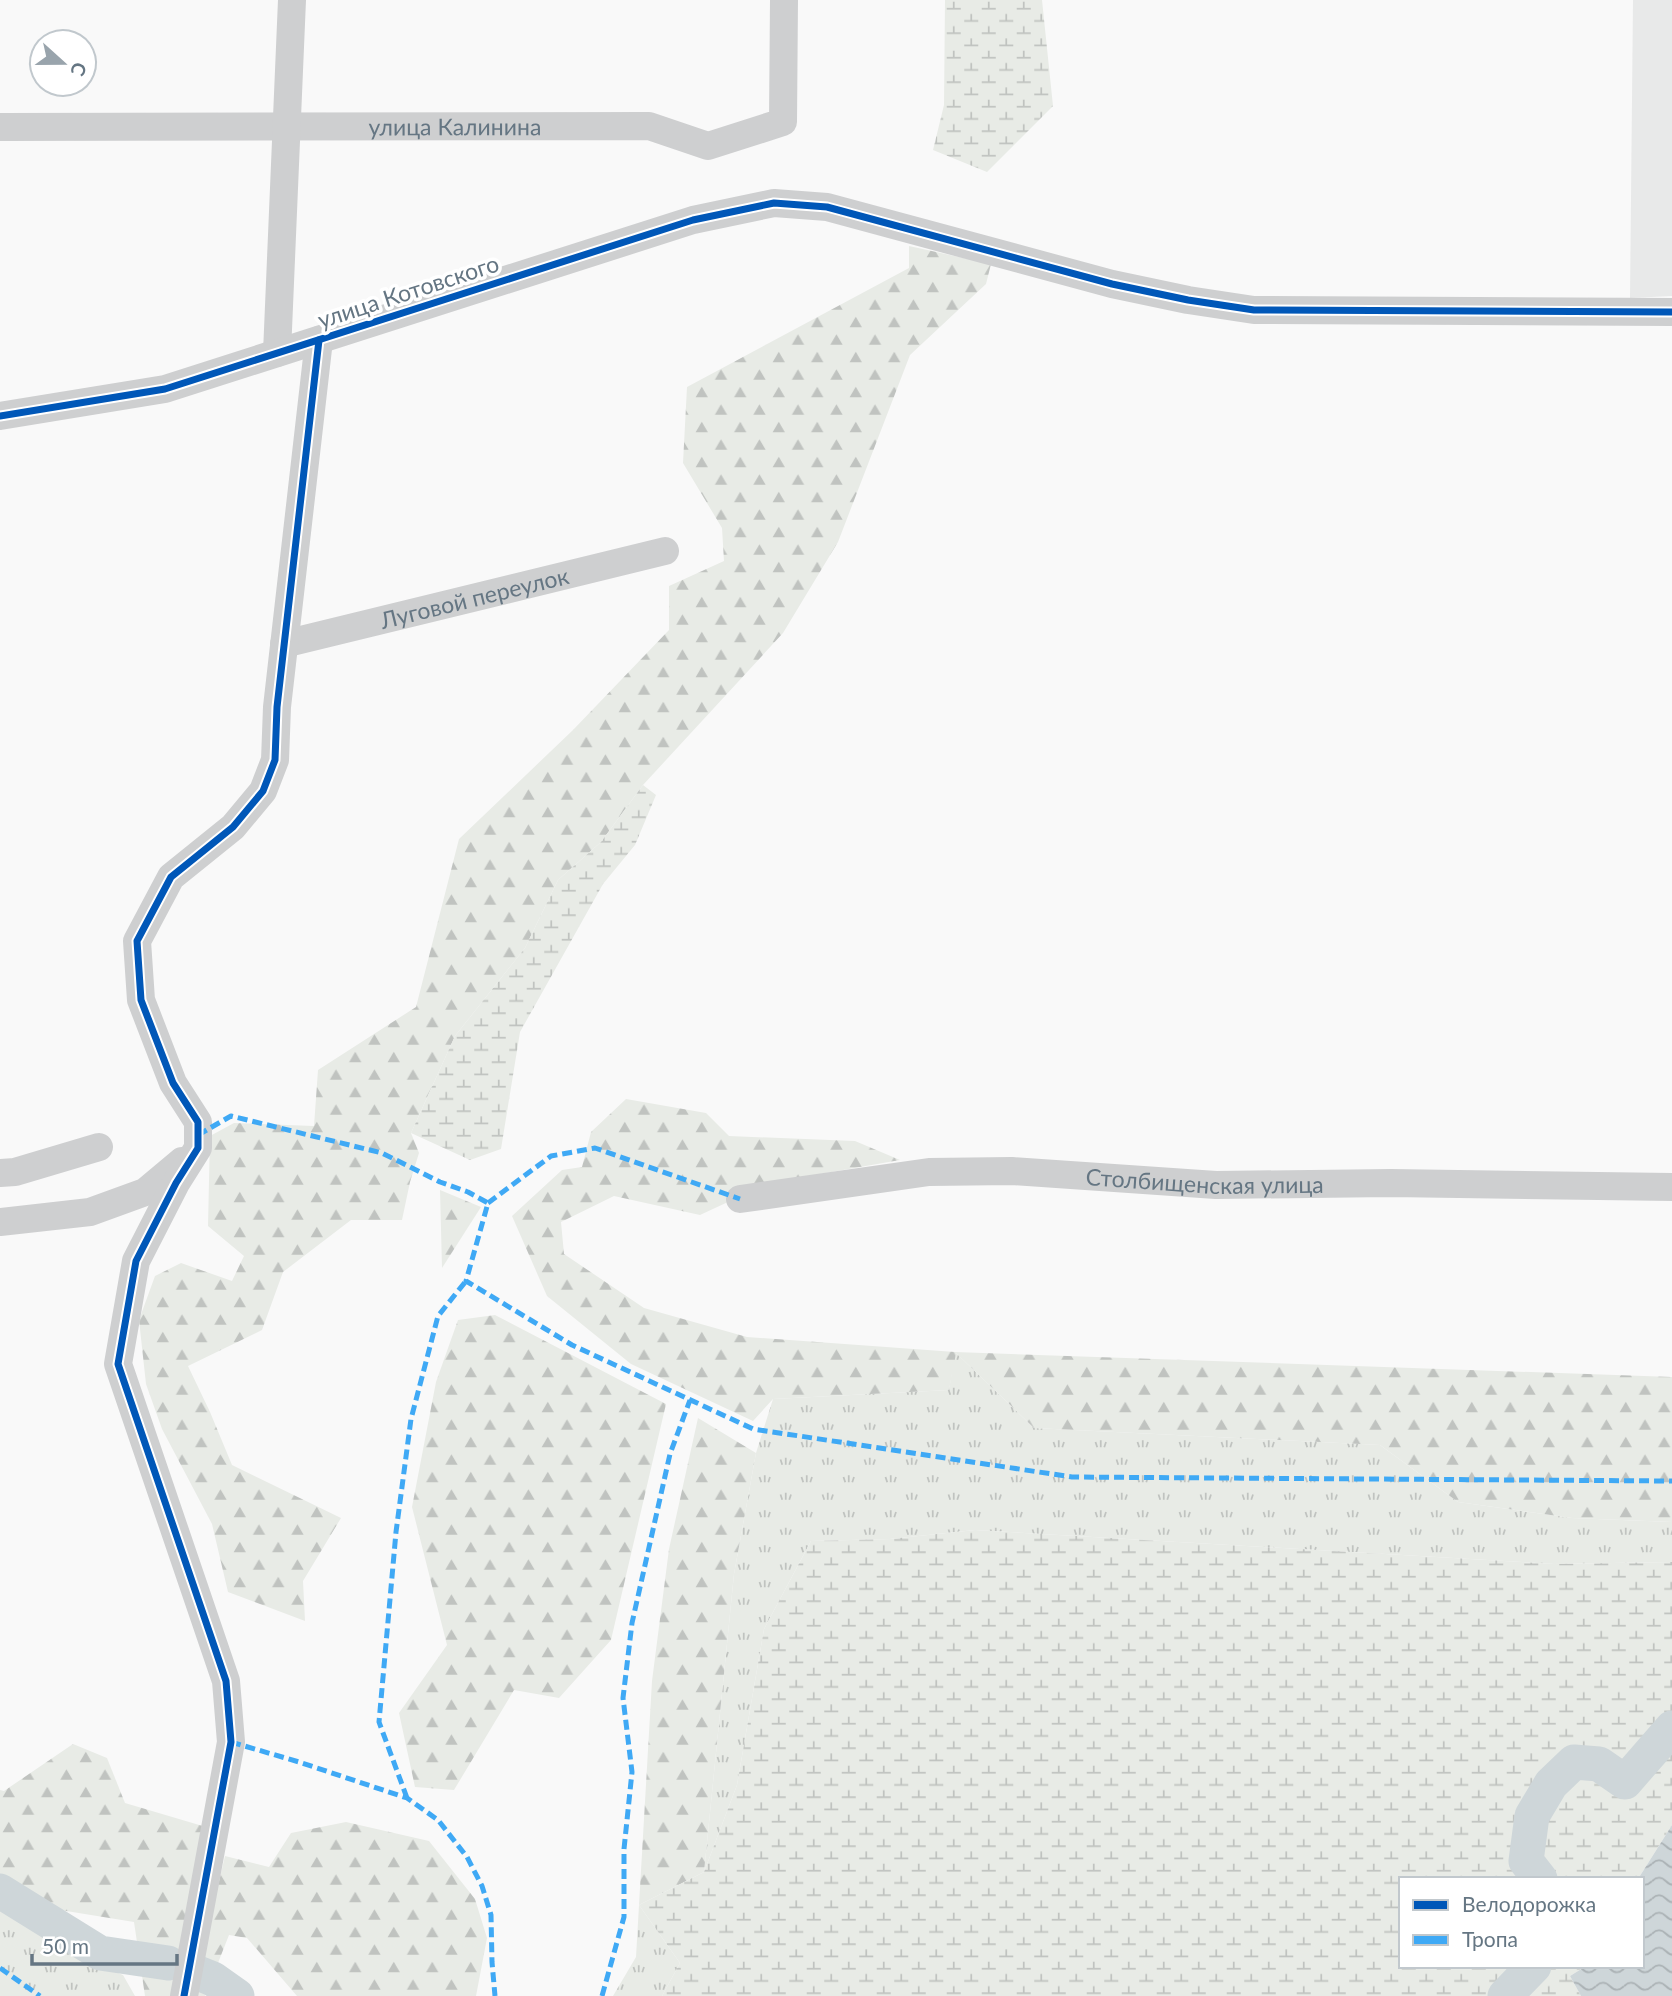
<svg xmlns="http://www.w3.org/2000/svg" width="1672" height="1996" font-family="Lato,sans-serif">
<style>
.built{fill:#e8e9e9}
.grass{fill:url(#grass-tufts)}
.forest{fill:url(#forest-firs)}
.wetland{fill:url(#wetland-marsh)}
.water{fill:url(#water-waves)}
.lines{fill:none;stroke-linecap:round;stroke-linejoin:round}
.river{stroke:#ced6d9;stroke-width:35}
.minor{stroke:#cecfd0;stroke-width:28}
.quiet{stroke:#3fa9f5;stroke-width:5;stroke-dasharray:10 5;stroke-linecap:butt}
.cycleway-casing{stroke:#fff;stroke-width:11}
.cycleway{stroke:#0057b8;stroke-width:7}
.labels{text-anchor:middle;dominant-baseline:central;stroke-width:7;stroke-linejoin:round;paint-order:stroke}
.street-label{font-size:23px;fill:#657683;stroke:#fff}
</style>
<defs>
<pattern id="grass-tufts" width="24" height="20" patternUnits="userSpaceOnUse" patternTransform="scale(1.75)"><rect width="24" height="20" fill="#e8ebe6"/><path d="M3 7l-1-3M5 7V3M7 7l1-3M15 17l-1-3M17 17v-4M19 17l1-3" fill="none" stroke="#c0c3c0"/></pattern>
<pattern id="forest-firs" width="22" height="20" patternUnits="userSpaceOnUse" patternTransform="scale(1.75)"><rect width="22" height="20" fill="#e8ebe6"/><path d="M5 1l3.5 6h-7zM16 11l3.5 6h-7z" fill="#c0c3c0"/></pattern>
<pattern id="wetland-marsh" width="20" height="14" patternUnits="userSpaceOnUse" patternTransform="scale(1.75)"><rect width="20" height="14" fill="#e8ebe6"/><path d="M1 5h8M5 5V1M11 12h8M15 12V8" fill="none" stroke="#c0c3c0"/></pattern>
<pattern id="water-waves" width="16" height="10" patternUnits="userSpaceOnUse" patternTransform="scale(1.75)"><rect width="16" height="10" fill="#ced6d9"/><path d="M0 5q4-4 8 0t8 0" fill="none" stroke="#abb2b5"/></pattern>
</defs>
<rect width="100%" height="100%" fill="#f9f9f9"/>
<path class="built" d="M1633 0H1672V296L1630 298Z"/>
<g class="grass">
<path d="M955 1352 1034 1428 1380 1445 1458 1502 1572 1518 1672 1522V1562L1554 1564 975 1530 890 1539 811 1541 764 1629 737 1785 704 1872 734 1574 756 1453 773 1399 949 1390Z"/>
<path d="M0 1904 89 1961 123 1975 135 1996H0Z"/>
<path d="M639 1905 680 1963 662 1996H613L636 1957Z"/>
</g>
<g class="forest">
<path d="M909 246 991 264 986 284 910 355 838 542 783 633 643 785 601 842 558 880 525 948 455 1036 411 1133 419 1153 410 1182 402 1220H351L283 1272 262 1330 188 1366 210 1412 232 1465 341 1518 303 1581 305 1621 228 1592 212 1524 162 1429 146 1384 139 1320 155 1276 181 1263 232 1281 244 1256 208 1226 210 1136 234 1123 314 1126 318 1070 416 1007 459 839 573 730 669 630V586L724 561 722 528 683 463 687 387 909 268Z"/>
<path d="M626 1099 706 1113 729 1136 855 1141 900 1160 769 1183 700 1215 614 1196 561 1222 564 1254 644 1308 747 1337 955 1352 1672 1377V1522L1572 1518 1458 1502 1380 1445 1034 1428 956 1353 949 1390 773 1399 753 1421 631 1364 547 1296 512 1216 562 1170 582 1167 591 1132Z"/>
<path d="M440 1190 481 1207 442 1268Z"/>
<path d="M495 1315 666 1404 611 1640 559 1698 514 1690 454 1790 415 1787 399 1713 447 1645 412 1507 436 1382 458 1320Z"/>
<path d="M698 1418 756 1453 734 1574 704 1872 639 1905 652 1681 669 1549Z"/>
<path d="M73 1744 107 1758 125 1803 206 1827 173 1996H145L134 1922 54 1909 0 1876V1790L4 1791Z"/>
<path d="M346 1822 429 1841 475 1899 487 1938 476 1996H297L247 1938 229 1935 205 1996H192L225 1856 269 1867 291 1833Z"/>
</g>
<g class="wetland">
<path d="M945 0H1042L1053 106 987 172 933 150 944 105Z"/>
<path d="M643 785 656 795 635 845 603 884 520 1032 501 1149 470 1160 411 1133 455 1036 525 948 558 880 601 842Z"/>
<path d="M975 1530 1554 1564 1672 1562V1825L1638 1879H1401V1966H1586L1570 1976 1581 1996H662L680 1963 639 1905 704 1872 737 1785 764 1629 811 1541 890 1539Z"/>
</g>
<path class="water" d="M1672 1825V1996H1581L1570 1976 1586 1966H1642V1879H1638Z"/>
<g class="lines">
<g class="river">
<path d="M1540 1879 1526 1861 1532 1816 1551 1784 1574 1762 1599 1764 1625 1782 1672 1728"/>
<path d="M0 1891 100 1953 168 1963"/>
<path d="M193 1971 213 1979 237 1996"/>
<path d="M1505 1996 1534 1966"/>
</g>
<g class="minor">
<path id="s1" d="M0 127 649 126 708 146 783 122 784 0"/>
<path d="M277 353 292 0"/>
<path d="M0 416 165 389 693 220 774 203 827 207 1112 284 1188 300 1254 310 1672 312"/>
<path id="s2" d="M284 644 665 551"/>
<path d="M0 1173 15 1172 99 1147"/>
<path id="s3" d="M740 1199 929 1172 1012 1171 1216 1185 1391 1183 1672 1187"/>
<path d="M0 1222 90 1212 145 1192 182 1161"/>
<path d="M184 1996 231 1742 226 1681 118 1364 136 1261 176 1183 198 1148V1122L173 1083 141 1000 137 941 171 877 233 827 263 791 275 760 277 707 319 340"/>
</g>
<g class="quiet">
<path d="M198 1135 231 1116 382 1153 440 1182 468 1192 488 1203 466 1281 572 1345 753 1429 1072 1477 1672 1481"/>
<path d="M488 1203 551 1156 595 1148 740 1199"/>
<path d="M231 1742 299 1762 407 1798 438 1820 467 1857 482 1886 491 1915 492 1962 495 1996"/>
<path d="M407 1798 379 1722 396 1532 411 1419 438 1316 466 1281"/>
<path d="M0 1968 40 1996"/>
<path d="M602 1996 624 1917V1849L632 1772 623 1698 632 1623 670 1454 690 1400"/>
</g>
<g class="cycleway-casing">
<g id="cycleway">
<path d="M0 416 165 389 693 220 774 203 827 207 1112 284 1188 300 1254 310 1672 312"/>
<path d="M184 1996 231 1742 226 1681 118 1364 136 1261 176 1183 198 1148V1122L173 1083 141 1000 137 941 171 877 233 827 263 791 275 760 277 707 319 340"/>
</g>
</g>
<use href="#cycleway" class="cycleway"/>
</g>
<g class="labels">
<g class="street-label">
<text stroke="none"><textPath href="#s1" startOffset="455">улица Калинина</textPath></text>
<text transform="translate(408 291) rotate(-18)">улица Котовского</text>
<text stroke="none"><textPath href="#s2" startOffset="196">Луговой переулок</textPath></text>
<text stroke="none"><textPath href="#s3" startOffset="467">Столбищенская улица</textPath></text>
</g>
</g>
<rect x="1399" y="1877" width="245" height="91" fill="#ffffff" stroke="#c1c8cd" stroke-width="2"/>
<rect x="1413" y="1900" width="35" height="10" fill="#0057b8" stroke="#c1c8cd" stroke-width="2"/>
<text x="1462" y="1912" font-size="21" fill="#657683">Велодорожка</text>
<rect x="1413" y="1935" width="35" height="10" fill="#3fa9f5" stroke="#c1c8cd" stroke-width="2"/>
<text x="1462" y="1947" font-size="21" fill="#657683">Тропа</text>
<g transform="translate(63 63) rotate(111)"><circle r="33" fill="#ffffff" stroke="#c1c8cd" stroke-width="2"/>
<path d="M0-5L12 26L0 18L-12 26Z" fill="#99a4ac"/>
<text y="-10" font-size="19" font-weight="bold" text-anchor="middle" fill="#657683">С</text>
</g>
<path d="M32 1954v10h145v-10" fill="none" stroke="#657683" stroke-width="3.5"/>
<text x="42" y="1954" font-size="21" fill="#657683" stroke="#ffffff" stroke-width="5" paint-order="stroke">50 m</text>
</svg>
